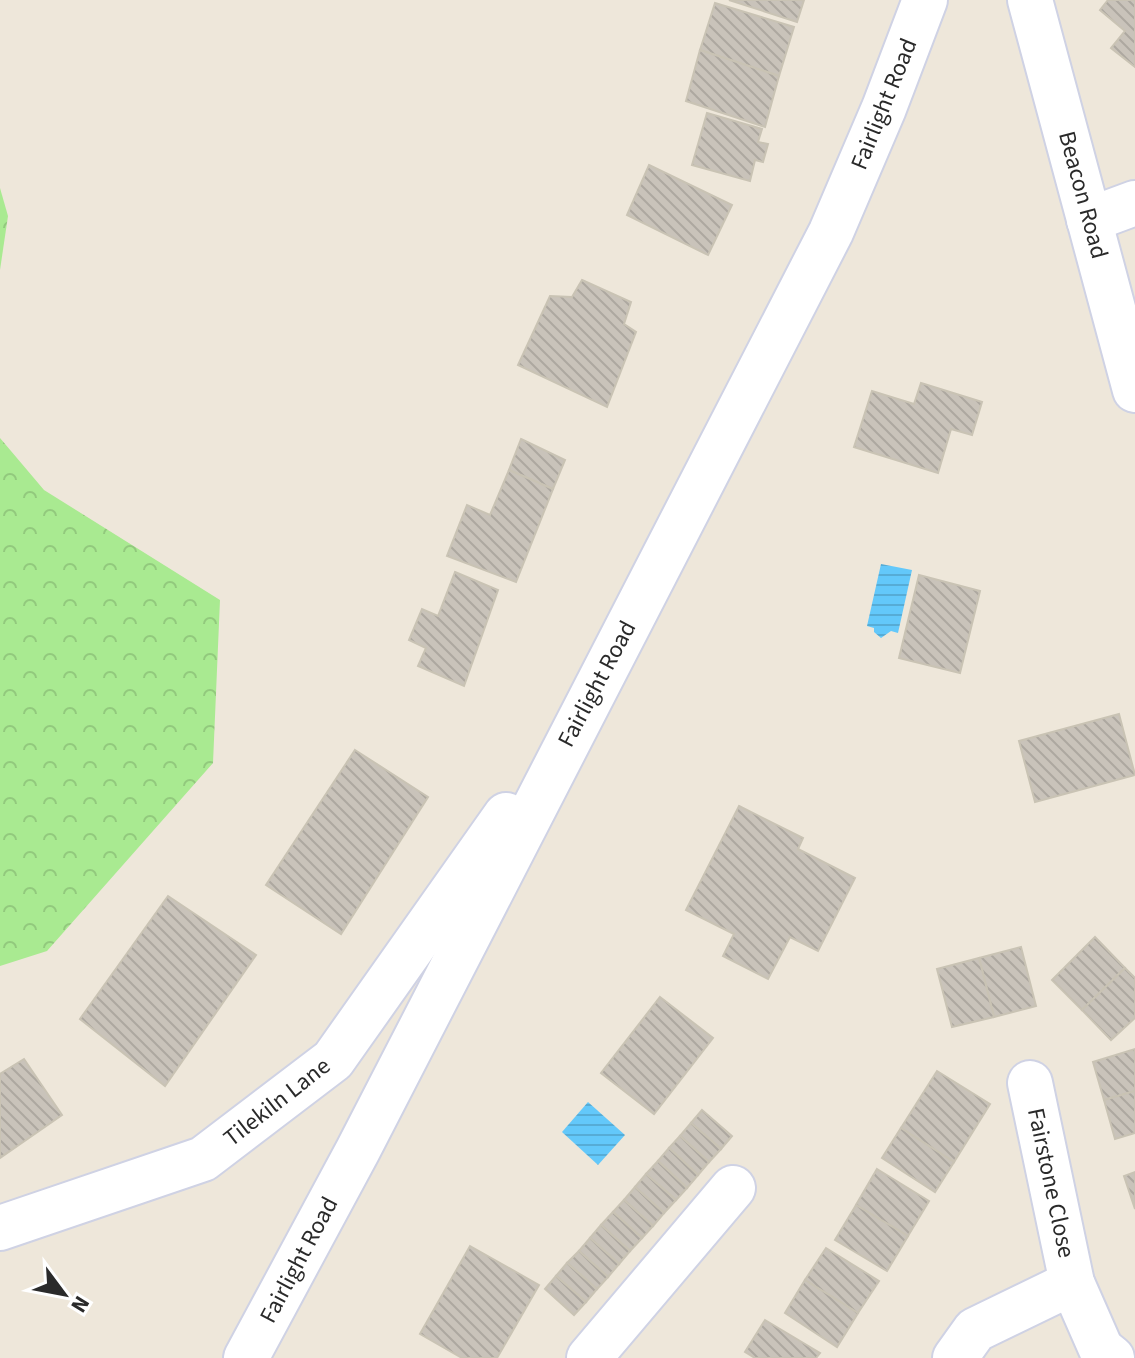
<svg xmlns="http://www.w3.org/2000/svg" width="1135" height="1358" font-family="'Source Sans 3',sans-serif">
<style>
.forest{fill:url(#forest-crowns)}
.water{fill:url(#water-rules)}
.building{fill:url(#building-back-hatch);stroke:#c9c3b4;stroke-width:2}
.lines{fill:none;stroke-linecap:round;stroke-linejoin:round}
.minor-casing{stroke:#cfd2e4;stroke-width:48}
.minor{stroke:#fff;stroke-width:44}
.labels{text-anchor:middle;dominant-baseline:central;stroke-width:8;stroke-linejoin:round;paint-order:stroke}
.street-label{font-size:24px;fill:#2a2a2a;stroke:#fff}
</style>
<defs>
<pattern id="forest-crowns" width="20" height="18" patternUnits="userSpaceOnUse" patternTransform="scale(2)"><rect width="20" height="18" fill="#a9ea91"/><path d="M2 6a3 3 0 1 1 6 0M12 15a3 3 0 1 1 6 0" fill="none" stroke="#92c97d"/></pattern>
<pattern id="water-rules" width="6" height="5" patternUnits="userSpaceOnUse" patternTransform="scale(2)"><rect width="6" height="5" fill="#63c8fa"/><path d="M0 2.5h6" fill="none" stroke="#56acd6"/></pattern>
<pattern id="building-back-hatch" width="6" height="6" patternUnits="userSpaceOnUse" patternTransform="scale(2)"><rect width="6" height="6" fill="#c9c3ba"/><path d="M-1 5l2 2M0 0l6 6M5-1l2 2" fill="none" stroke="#ada8a0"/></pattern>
</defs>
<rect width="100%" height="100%" fill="#eee7da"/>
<g class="forest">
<path d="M0 188 8 216 0 270Z"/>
<path d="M0 438 44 490 220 600 213 763 47 951 0 966Z"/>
</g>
<g class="water">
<path d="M881 564 912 570 898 633 891 631 881 638 874 632V628L867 626Z"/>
<path d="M588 1102 625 1135 598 1165 562 1132Z"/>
</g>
<g class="building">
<path d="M729 0H804L797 22Z"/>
<path d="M1108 0H1135V67L1111 48 1125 31 1100 10Z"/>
<path d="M715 3 794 27 779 76 700 50Z"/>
<path d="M700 50 779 76 765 127 686 101Z"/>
<path d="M707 113 762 129 758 142 768 144 763 162 755 160 750 181 692 165Z"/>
<path d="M649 165 732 205 708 255 627 215Z"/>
<path d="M582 280 631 302 624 324 636 332 607 407 518 365 550 296 572 297Z"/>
<path d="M921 383 982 402 972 435 951 429 938 473 854 447 872 391 914 404Z"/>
<path d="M521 439 565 460 553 489 509 470Z"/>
<path d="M509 470 553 489 516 582 447 556 467 505 490 515Z"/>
<path d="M455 572 498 590 464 686 418 666 426 648 409 640 422 609 438 616Z"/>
<path d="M919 575 980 591 960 673 899 658Z"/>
<path d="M1119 714 1135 775 1035 802 1019 741Z"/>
<path d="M355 750 428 797 341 934 266 885Z"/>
<path d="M739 806 803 838 798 849 855 878 818 951 790 937 768 979 723 956 734 934 686 910Z"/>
<path d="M168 896 256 955 165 1086 80 1019Z"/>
<path d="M1095 937 1125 968 1082 1010 1052 980Z"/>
<path d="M1021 947 1036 1006 994 1017 979 958Z"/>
<path d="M979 958 994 1017 952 1027 937 969Z"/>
<path d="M1125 968 1135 978V1018L1111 1040 1082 1010Z"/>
<path d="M660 997 713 1038 654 1114 601 1073Z"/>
<path d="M1135 1049V1091L1104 1100 1093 1062Z"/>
<path d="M24 1059 62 1115 0 1158V1074Z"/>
<path d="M937 1071 990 1104 954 1162 901 1128Z"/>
<path d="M1135 1091V1133L1115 1139 1104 1100Z"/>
<path d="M702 1110 732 1136 721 1149 691 1123Z"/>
<path d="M691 1123 721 1149 709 1162 680 1136Z"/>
<path d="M901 1128 954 1162 935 1192 882 1158Z"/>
<path d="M680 1136 709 1162 698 1175 669 1148Z"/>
<path d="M669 1148 698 1175 687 1188 658 1161Z"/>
<path d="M658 1161 687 1188 676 1200 646 1174Z"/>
<path d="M877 1169 929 1201 908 1236 856 1205Z"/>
<path d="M1135 1172V1209L1124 1176Z"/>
<path d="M646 1174 676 1200 664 1213 635 1187Z"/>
<path d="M635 1187 664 1213 653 1226 624 1200Z"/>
<path d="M624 1200 653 1226 642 1238 613 1212Z"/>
<path d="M856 1205 908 1236 887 1271 835 1240Z"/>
<path d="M613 1212 642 1238 630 1251 601 1225Z"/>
<path d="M601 1225 630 1251 619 1264 590 1238Z"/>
<path d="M590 1238 619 1264 608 1277 579 1251Z"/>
<path d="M470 1246 539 1285 497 1358H462L420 1334Z"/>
<path d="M826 1248 879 1281 858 1313 805 1280Z"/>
<path d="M579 1251 608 1277 597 1289 567 1263Z"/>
<path d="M567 1263 597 1289 586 1302 556 1276Z"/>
<path d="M556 1276 586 1302 574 1315 545 1289Z"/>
<path d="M805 1280 858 1313 837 1347 785 1313Z"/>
<path d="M765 1320 820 1353 816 1358H755L745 1352Z"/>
</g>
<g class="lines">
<g class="minor-casing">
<g id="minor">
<path d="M1030 0 1135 390"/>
<path d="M1089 220 1135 203"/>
<path d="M1030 1083 1072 1283 1101 1349 1112 1358"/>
<path d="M0 1228 203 1159 333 1060 506 815"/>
<path d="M246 1358 358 1150 831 232 884 108 925 0"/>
<path d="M589 1358 733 1188"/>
<path d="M955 1358 975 1330 1072 1283"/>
</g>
</g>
<use href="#minor" class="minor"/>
</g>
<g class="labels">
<g class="street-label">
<text transform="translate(884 104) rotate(-68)">Fairlight Road</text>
<text transform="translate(1083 195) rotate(75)">Beacon Road</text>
<text transform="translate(597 684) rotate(-62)">Fairlight Road</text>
<text transform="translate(277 1102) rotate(-38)">Tilekiln Lane</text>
<text transform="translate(1051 1183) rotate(78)">Fairstone Close</text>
<text transform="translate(299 1260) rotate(-62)">Fairlight Road</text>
</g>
</g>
<g transform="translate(64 1294) rotate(122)" stroke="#ffffff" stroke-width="6" paint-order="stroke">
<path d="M0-6L14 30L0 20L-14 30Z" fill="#2a2a2a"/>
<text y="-12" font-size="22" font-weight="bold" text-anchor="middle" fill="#2a2a2a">N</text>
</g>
</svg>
